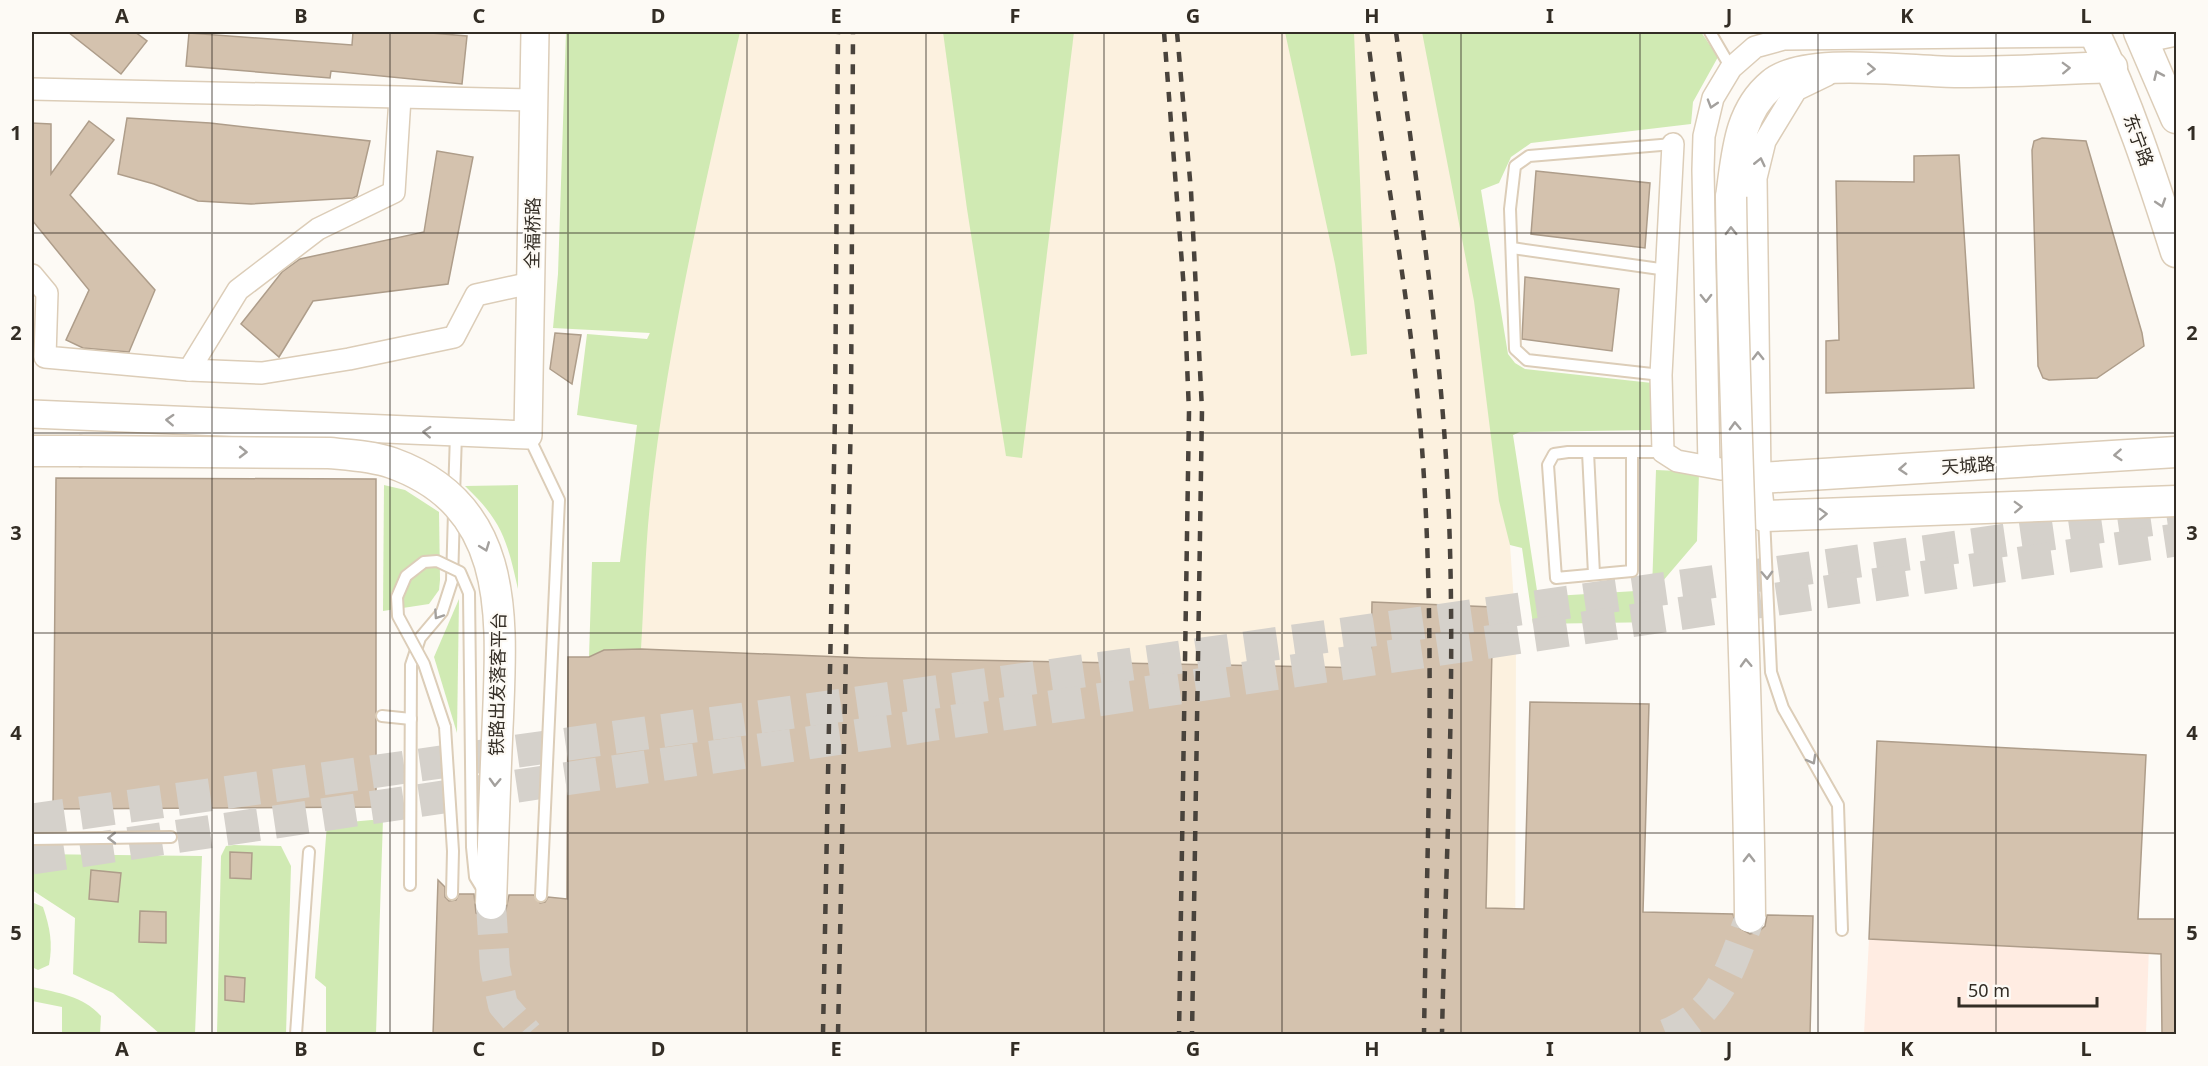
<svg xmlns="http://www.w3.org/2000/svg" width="2208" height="1066" font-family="'Noto Sans','Noto Sans SC',sans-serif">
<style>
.commercial{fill:#ffece2}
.built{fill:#fcf1df}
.green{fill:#d0eab3}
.building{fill:#d4c2ae;stroke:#ae9d8a;stroke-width:1.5}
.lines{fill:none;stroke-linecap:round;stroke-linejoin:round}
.secondary-tunnel{stroke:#d5d1cb;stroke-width:30;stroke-dasharray:30 15;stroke-linecap:butt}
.primary-tunnel{stroke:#d5d1cb;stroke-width:33;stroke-dasharray:33 16;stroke-linecap:butt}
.service-casing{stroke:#dccdb8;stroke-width:14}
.minor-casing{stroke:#dccdb8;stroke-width:24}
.tertiary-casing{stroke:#dccdb8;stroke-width:30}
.secondary-casing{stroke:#dccdb8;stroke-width:33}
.service{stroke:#fff;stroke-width:10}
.minor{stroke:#fff;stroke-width:21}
.tertiary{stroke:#fff;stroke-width:27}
.secondary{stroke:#fff;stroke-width:30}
.rail{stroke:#49433c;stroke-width:4.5;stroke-dasharray:10 10;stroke-linecap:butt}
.service-bridge-casing{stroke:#dccdb8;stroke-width:14;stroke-linecap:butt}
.secondary-bridge-casing{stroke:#dccdb8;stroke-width:33;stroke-linecap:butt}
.service-bridge{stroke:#fff;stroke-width:10}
.secondary-bridge{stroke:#fff;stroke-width:30}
.oneway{stroke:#a3a09d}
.grid{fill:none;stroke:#332d25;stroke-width:1.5;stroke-opacity:0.55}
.labels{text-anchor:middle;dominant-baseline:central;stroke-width:4.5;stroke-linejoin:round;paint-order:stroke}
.street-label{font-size:18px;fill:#332d25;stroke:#fdfaf5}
.neatline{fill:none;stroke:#332d25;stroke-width:2}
.grid-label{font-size:20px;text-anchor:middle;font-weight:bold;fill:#332d25}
</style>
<rect width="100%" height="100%" fill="#fdfaf5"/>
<path class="commercial" d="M1869 939 2149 946 2146 1034H1864Z"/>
<path class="built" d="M712 32H1452L1510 545 1516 631 1515 1034 604 650 620 562 648 340Z"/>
<g class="green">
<path d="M566 32H740C704 187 667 345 650 504 645 552 644 601 641 649L604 650 589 657 592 562H620L637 425 577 415 587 334 647 339 650 333 553 328 558 274Z"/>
<path d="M943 32H1074L1022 458 1006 456 967 209Z"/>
<path d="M1285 32H1354L1367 354 1351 356 1335 264Z"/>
<path d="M1422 32H1701L1718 57 1693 102 1691 124 1531 143 1511 157 1499 183 1481 190 1508 354 1515 363 1525 369 1652 383 1653 430 1520 432 1513 435 1538 597 1652 590 1656 470 1699 472 1697 541 1662 582 1660 622 1533 624 1522 548 1510 545 1499 501 1474 301Z"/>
<path d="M384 485 405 490 439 512 440 580 439 590 429 604 383 611Z"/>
<path d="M518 485V589C507 540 502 521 465 486Z"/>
<path d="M459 599 457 733 434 657Z"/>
<path d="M383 819 376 1034H326V987L315 978 327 824Z"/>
<path d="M234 845 281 846 291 866 286 1034H217L221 856 226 846Z"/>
<path d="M32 854 202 856 195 1034H160L113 993 73 974 75 918 32 890Z"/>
<path d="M32 902 43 907C50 928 53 943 49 965L38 970 32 967Z"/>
<path d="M32 987C58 993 82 995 101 1016L100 1034H62V1007L32 1001Z"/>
</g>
<g class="building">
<path d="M68 32H135L147 41 121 74Z"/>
<path d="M353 32H419L467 36 462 84 331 71 330 78 186 66 189 33 352 45Z"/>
<path d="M127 118 210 123 370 141 357 196 353 198 251 204 198 201 154 184 118 174Z"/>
<path d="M89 121 114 140 70 195 155 290 129 352 83 348 66 340 89 290 32 220V123L51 124V174Z"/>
<path d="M2042 138 2086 141 2142 333 2144 346 2097 378 2049 380 2043 378 2038 366 2032 150 2034 141Z"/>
<path d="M437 151 473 157 448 284 313 301 279 357 241 324 282 272 300 259 424 232Z"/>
<path d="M1959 155 1974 388 1826 393V341L1839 340 1836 181 1914 182V156Z"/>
<path d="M1536 171 1650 183 1645 248 1531 234Z"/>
<path d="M1525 277 1619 289 1612 351 1522 339Z"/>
<path d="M555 333 581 335 572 384 550 369Z"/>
<path d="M56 478 376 479V807L53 809Z"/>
<path d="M1372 602 1493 607 1486 908 1524 909 1530 702 1649 704 1643 912 1733 914 1736 926 1750 934 1758 932 1765 926 1767 915 1813 916 1810 1035H433L438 880 445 887V897L449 901 456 900 459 894H474L476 913 490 921 499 919 505 914 509 895H534L540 903 545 902 548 897 567 899 568 657H589L604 650 641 649 868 658 1371 668Z"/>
<path d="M1877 741 2146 755 2138 919H2176V1034H2162L2161 954 1869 939Z"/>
<path d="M230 852 252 853 251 879 230 878Z"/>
<path d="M91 870 121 873 118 902 89 899Z"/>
<path d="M140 911 166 912V943L139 942Z"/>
<path d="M225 976 245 978 244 1002 225 1000Z"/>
</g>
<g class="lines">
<g class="secondary-tunnel">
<path d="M491 904 495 968 503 1005 528 1034"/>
<path d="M1666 1034C1720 1012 1731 967 1750 917"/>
</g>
<g class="primary-tunnel">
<path d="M32 820 2176 516"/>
<path d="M32 858 2176 540"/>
</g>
<g class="service-casing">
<g id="service">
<path d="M1710 32 1731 68"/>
<path d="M1512 248 1667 270"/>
<path d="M1661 375 1527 360 1515 349 1510 209 1515 166 1529 156 1673 144"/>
<path d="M528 435 559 500 541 896"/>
<path d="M1588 452 1594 574"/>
<path d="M1632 452V571L1556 578 1548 465 1554 454 1568 452H1663"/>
<path d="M454 496 456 434"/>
<path d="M1764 517 1771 672 1783 708 1838 805 1842 930"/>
<path d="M382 716 411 719"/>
<path d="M445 727 453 851 452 894"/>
<path d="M32 839 171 837"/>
<path d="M410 885 411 665 420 638 442 612 452 581 454 512"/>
<path d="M296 1034 309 852"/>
</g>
</g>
<g class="minor-casing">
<g id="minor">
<path d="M2143 42 2176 35"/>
<path d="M32 89 534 100"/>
<path d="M1673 144 1661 375 1663 452 1677 461 1721 469"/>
<path d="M32 275 47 293 45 357 189 370 262 373 349 359 454 337 476 295 531 283"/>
<path d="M189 370 238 290 318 229 394 192 400 98"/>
<path d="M1709 466 1703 170 1704 136 1713 98 1731 68 1755 47 1784 39 2097 36"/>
<path d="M1764 516 1760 478 1756 178 1765 141 1796 90 1827 75"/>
</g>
</g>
<g class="tertiary-casing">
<path id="tertiary" d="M32 414 528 435 535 32"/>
</g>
<g class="secondary-casing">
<g id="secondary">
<path d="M2094 32C2128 103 2152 177 2176 252"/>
<path d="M2139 32 2176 118"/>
<path d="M1731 197C1737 156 1738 112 1772 84 1806 55 1916 73 1961 72 2011 72 2062 69 2112 67"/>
<path d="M32 451H79"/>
<path d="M1760 478 2176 452"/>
<path d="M1764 516 2176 501"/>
</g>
</g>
<use href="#service" class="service"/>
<use href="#minor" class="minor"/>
<use href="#tertiary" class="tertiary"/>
<use href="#secondary" class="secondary"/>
<g class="rail">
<path d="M1164 32 1184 290 1189 412 1179 1034"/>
<path d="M1177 32 1191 191 1202 410 1192 1034"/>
<path d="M1367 32C1384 170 1412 308 1422 448 1436 643 1427 839 1424 1034"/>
<path d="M1396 32C1415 173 1437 315 1446 458 1458 650 1446 843 1442 1034"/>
<path d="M823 1034 835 414 838 32"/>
<path d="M838 1034 851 412 853 32"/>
</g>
<g class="service-bridge-casing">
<path id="service-bridge" d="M445 727 424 664 398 616 397 597 406 576 424 562 437 561 460 572 469 593 472 847 475 877 483 890"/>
</g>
<g class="secondary-bridge-casing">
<g id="secondary-bridge">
<path d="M1731 197C1734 437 1748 676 1750 917"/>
<path d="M79 451 329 453C350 455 372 456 392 463 510 505 502 615 498 717 495 780 493 842 491 904"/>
</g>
</g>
<use href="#service-bridge" class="service-bridge"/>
<use href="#secondary-bridge" class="secondary-bridge"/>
</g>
<defs><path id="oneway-chevron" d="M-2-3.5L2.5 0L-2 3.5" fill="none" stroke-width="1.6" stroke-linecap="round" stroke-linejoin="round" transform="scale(1.5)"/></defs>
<g class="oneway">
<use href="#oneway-chevron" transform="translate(2066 68) rotate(-2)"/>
<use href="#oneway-chevron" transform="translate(1871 69) rotate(2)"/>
<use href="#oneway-chevron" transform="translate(2158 75) rotate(-114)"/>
<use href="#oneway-chevron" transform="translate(1712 104) rotate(107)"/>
<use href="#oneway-chevron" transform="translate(1760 162) rotate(-77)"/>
<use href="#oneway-chevron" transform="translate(2161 203) rotate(72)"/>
<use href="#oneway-chevron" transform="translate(1731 231) rotate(-91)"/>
<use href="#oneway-chevron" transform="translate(1706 298) rotate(89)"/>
<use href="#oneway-chevron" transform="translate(1758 356) rotate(-91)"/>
<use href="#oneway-chevron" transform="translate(170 420) rotate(-177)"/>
<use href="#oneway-chevron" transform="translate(1735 426) rotate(-92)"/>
<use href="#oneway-chevron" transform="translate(427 432) rotate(-177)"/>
<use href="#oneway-chevron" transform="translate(243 452) rotate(1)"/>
<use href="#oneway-chevron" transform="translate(2118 455) rotate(176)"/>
<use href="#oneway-chevron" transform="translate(1903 469) rotate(176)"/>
<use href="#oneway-chevron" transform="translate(2018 507) rotate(-2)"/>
<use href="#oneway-chevron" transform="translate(1823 514) rotate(-2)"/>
<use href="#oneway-chevron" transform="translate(485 547) rotate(69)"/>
<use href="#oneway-chevron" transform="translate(1767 575) rotate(88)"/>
<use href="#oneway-chevron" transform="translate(438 615) rotate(124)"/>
<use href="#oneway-chevron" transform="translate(1746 663) rotate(-92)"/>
<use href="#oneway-chevron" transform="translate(1812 760) rotate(61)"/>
<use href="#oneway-chevron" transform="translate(495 782) rotate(92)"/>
<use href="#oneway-chevron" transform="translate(112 838) rotate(179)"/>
<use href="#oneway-chevron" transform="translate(1749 858) rotate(-90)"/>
</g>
<path class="grid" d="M212 32V1034M390 32V1034M568 32V1034M747 32V1034M926 32V1034M1104 32V1034M1282 32V1034M1461 32V1034M1640 32V1034M1818 32V1034M1996 32V1034M32 233H2176M32 433H2176M32 633H2176M32 833H2176"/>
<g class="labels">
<g class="street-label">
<text transform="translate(2139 140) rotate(70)">东宁路</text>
<text transform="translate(532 233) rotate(-89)">全福桥路</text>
<text transform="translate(1968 465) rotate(-4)">天城路</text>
<text transform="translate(497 684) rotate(-89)">铁路出发落客平台</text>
</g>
</g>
<rect width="2208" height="1066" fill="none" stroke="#fdfaf5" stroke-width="66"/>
<path d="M1959 997v9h138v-9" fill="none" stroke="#332d25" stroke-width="3"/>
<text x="1968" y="997" font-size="18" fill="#332d25" stroke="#fdfaf5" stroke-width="4.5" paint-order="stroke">50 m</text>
<rect x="33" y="33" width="2142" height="1000" class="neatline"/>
<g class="grid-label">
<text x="122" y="23">A</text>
<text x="301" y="23">B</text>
<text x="479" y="23">C</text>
<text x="658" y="23">D</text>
<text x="836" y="23">E</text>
<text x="1015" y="23">F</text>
<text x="1193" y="23">G</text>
<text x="1372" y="23">H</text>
<text x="1550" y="23">I</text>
<text x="1729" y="23">J</text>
<text x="1907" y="23">K</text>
<text x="2086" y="23">L</text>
<text x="16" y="140">1</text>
<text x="2192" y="140">1</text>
<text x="16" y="340">2</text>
<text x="2192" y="340">2</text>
<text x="16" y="540">3</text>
<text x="2192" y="540">3</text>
<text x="16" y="740">4</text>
<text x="2192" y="740">4</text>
<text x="16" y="940">5</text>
<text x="2192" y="940">5</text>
<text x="122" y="1056">A</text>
<text x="301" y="1056">B</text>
<text x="479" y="1056">C</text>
<text x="658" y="1056">D</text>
<text x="836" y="1056">E</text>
<text x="1015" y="1056">F</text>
<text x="1193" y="1056">G</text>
<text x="1372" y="1056">H</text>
<text x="1550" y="1056">I</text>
<text x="1729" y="1056">J</text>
<text x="1907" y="1056">K</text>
<text x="2086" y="1056">L</text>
</g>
</svg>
